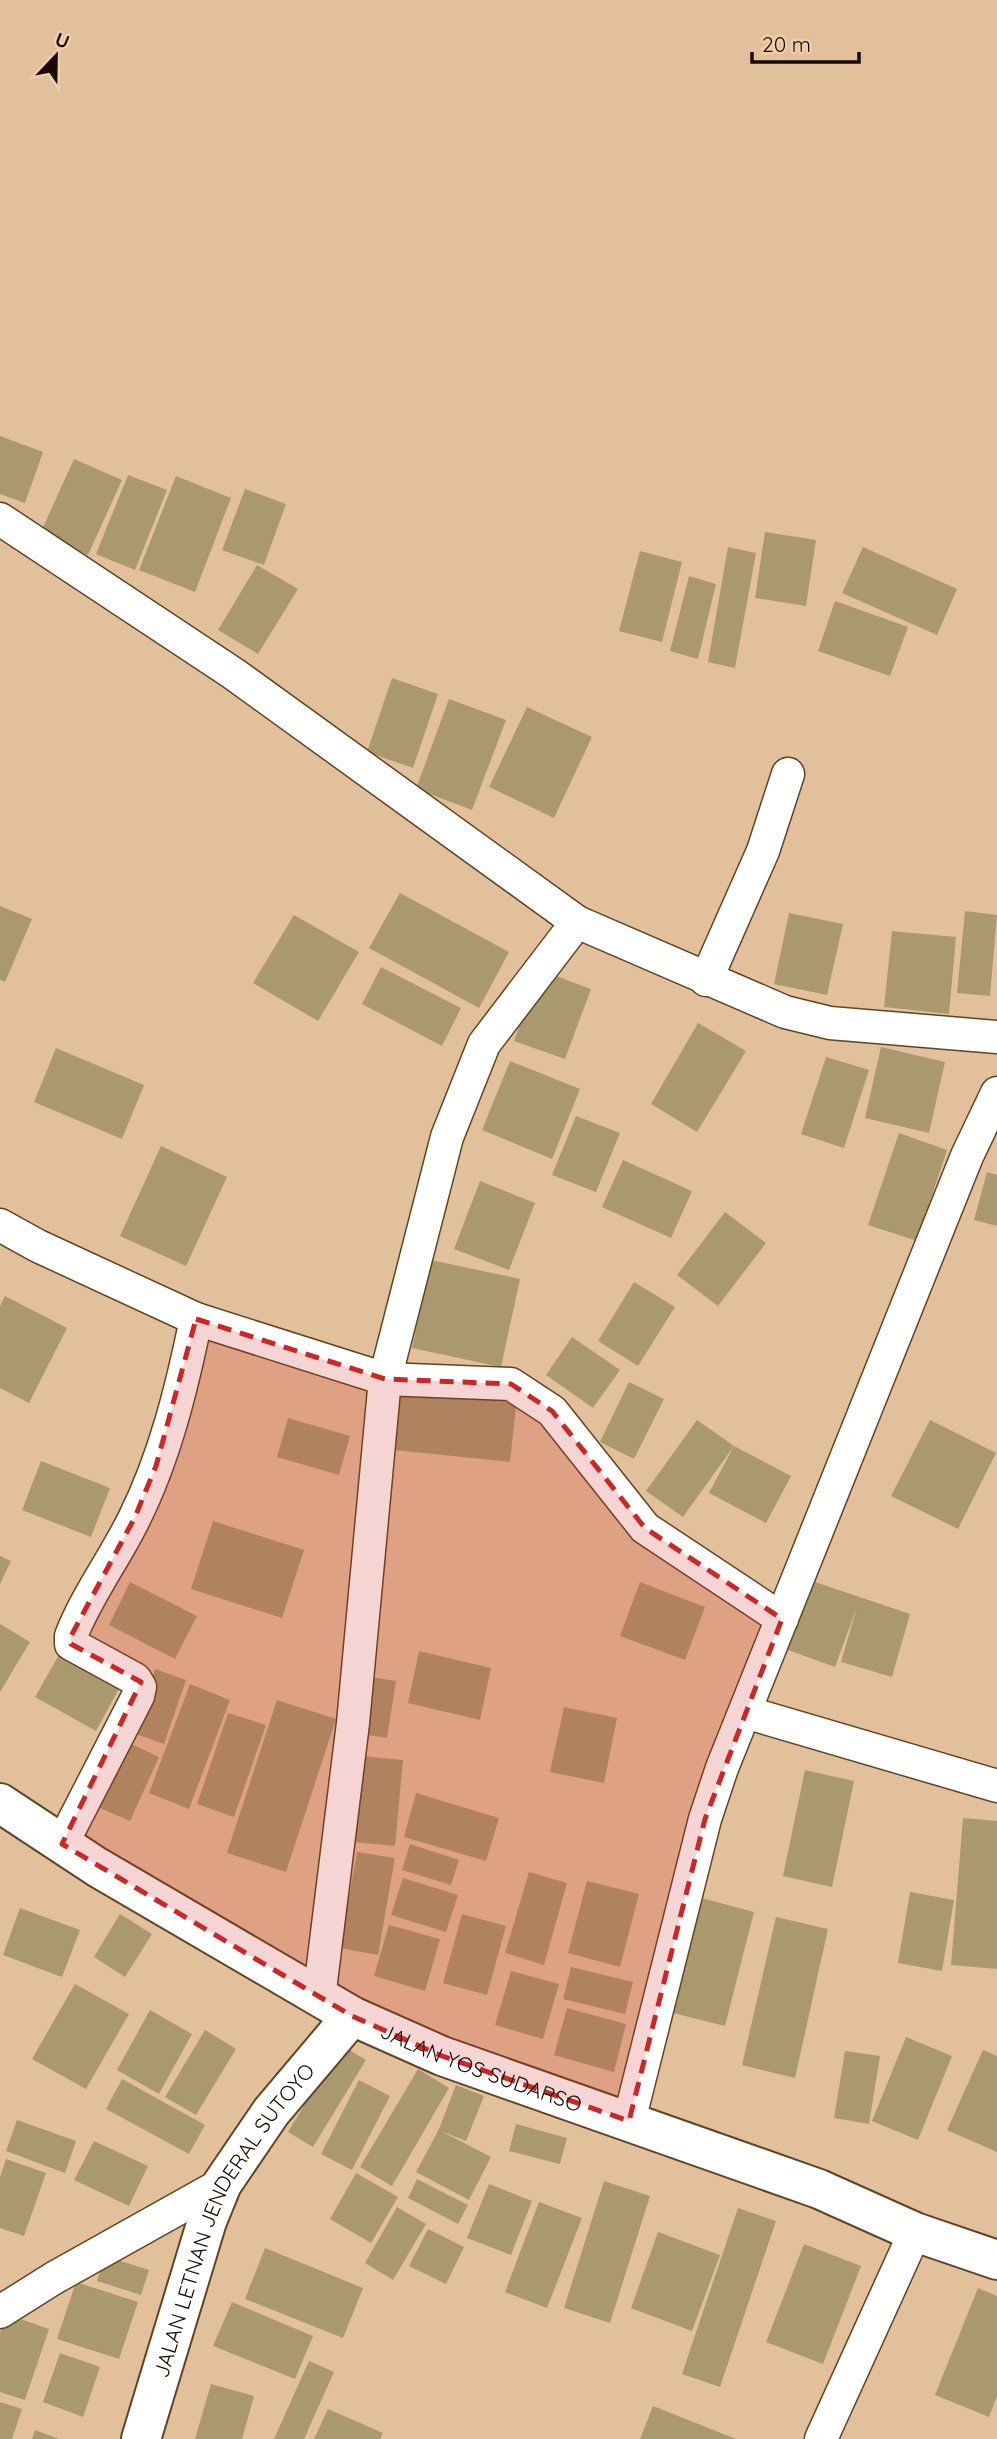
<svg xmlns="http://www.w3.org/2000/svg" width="997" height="2439" font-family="Quicksand,sans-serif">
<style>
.building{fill:#aa996e}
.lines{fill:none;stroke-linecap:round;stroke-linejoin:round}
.street-casing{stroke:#614423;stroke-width:35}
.secondary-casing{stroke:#614423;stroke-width:42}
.street{stroke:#fff;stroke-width:32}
.secondary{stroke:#fff;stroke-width:38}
.marked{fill:#cc2726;fill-opacity:0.2;stroke:#cc2726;stroke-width:5;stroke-dasharray:14 9;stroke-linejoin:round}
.labels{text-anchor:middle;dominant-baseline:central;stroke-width:7;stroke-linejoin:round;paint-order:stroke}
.street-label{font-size:21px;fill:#170b01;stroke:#f0cda9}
</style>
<rect width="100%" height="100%" fill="#e3c09c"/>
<g class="building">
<path d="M0 436 43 452 25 503 0 494Z"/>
<path d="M74 459 122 480 88 555 40 534Z"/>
<path d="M128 475 167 490 135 570 96 554Z"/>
<path d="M176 476 231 498 195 592 139 570Z"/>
<path d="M245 489 286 504 264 565 222 550Z"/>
<path d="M765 532 816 540 806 606 755 598Z"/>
<path d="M728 547 756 553 735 668 708 662Z"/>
<path d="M863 547 957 589 937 635 842 593Z"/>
<path d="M640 551 682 562 662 642 619 631Z"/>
<path d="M257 565 298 589 258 654 218 630Z"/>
<path d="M689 576 716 584 698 659 670 651Z"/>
<path d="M835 601 908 627 890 676 818 651Z"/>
<path d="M392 678 438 694 413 768 367 752Z"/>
<path d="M449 699 506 720 472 810 416 789Z"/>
<path d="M527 707 592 737 554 818 489 787Z"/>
<path d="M400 893 509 952 479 1008 369 948Z"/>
<path d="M0 906 32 919 5 982 0 980Z"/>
<path d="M965 911 997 915 990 996 957 993Z"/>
<path d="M789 913 843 924 827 995 774 984Z"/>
<path d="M294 915 359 952 318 1021 253 983Z"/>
<path d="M892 931 956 937 949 1014 884 1007Z"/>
<path d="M381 967 461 1008 442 1046 362 1004Z"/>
<path d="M540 970 591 989 565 1059 514 1041Z"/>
<path d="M698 1023 746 1051 697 1132 651 1104Z"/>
<path d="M881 1047 945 1062 929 1133 865 1118Z"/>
<path d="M56 1048 144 1085 122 1139 34 1102Z"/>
<path d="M826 1057 869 1070 844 1148 801 1134Z"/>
<path d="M510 1061 580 1089 552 1159 482 1130Z"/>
<path d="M576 1116 620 1133 596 1192 552 1175Z"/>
<path d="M899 1133 947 1150 917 1241 868 1225Z"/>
<path d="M161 1146 227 1177 186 1266 120 1236Z"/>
<path d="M623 1160 692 1191 671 1238 602 1207Z"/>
<path d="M987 1172 997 1175V1226L974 1220Z"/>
<path d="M480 1181 535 1203 509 1270 454 1249Z"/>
<path d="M725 1212 766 1243 718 1306 677 1275Z"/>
<path d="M431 1260 520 1279 501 1367 412 1348Z"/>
<path d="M634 1282 675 1307 638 1366 598 1341Z"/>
<path d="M5 1296 67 1328 29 1403 0 1388V1306Z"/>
<path d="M572 1337 620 1370 593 1408 546 1375Z"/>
<path d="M629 1382 664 1399 634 1459 600 1442Z"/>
<path d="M401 1385 517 1397 510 1462 395 1450Z"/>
<path d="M288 1418 350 1436 339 1475 277 1457Z"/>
<path d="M697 1420 734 1446 683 1517 646 1491Z"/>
<path d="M930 1420 996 1453 958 1529 891 1496Z"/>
<path d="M734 1446 791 1476 766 1523 709 1493Z"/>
<path d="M41 1461 110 1488 91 1537 22 1510Z"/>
<path d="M213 1521 304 1550 282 1618 191 1589Z"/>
<path d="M0 1556 11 1561 0 1584Z"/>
<path d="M803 1578 910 1614 892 1677 841 1662 857 1607 835 1667 777 1646Z"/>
<path d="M130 1582 197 1616 175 1659 109 1625Z"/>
<path d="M640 1582 705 1607 685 1660 620 1636Z"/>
<path d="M0 1624 30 1642 0 1692Z"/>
<path d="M419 1651 491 1668 480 1720 408 1703Z"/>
<path d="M60 1653 120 1687 96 1731 35 1697Z"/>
<path d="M155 1669 186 1680 164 1744 133 1733Z"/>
<path d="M365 1676 396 1681 387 1738 356 1733Z"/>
<path d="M190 1684 230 1700 189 1809 149 1793Z"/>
<path d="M277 1700 336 1719 286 1872 227 1853Z"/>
<path d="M564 1707 617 1718 604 1783 550 1772Z"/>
<path d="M228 1713 266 1725 234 1817 197 1804Z"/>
<path d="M125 1741 159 1757 130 1821 95 1806Z"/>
<path d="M361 1756 403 1760 395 1846 353 1842Z"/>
<path d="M805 1770 854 1781 832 1887 783 1876Z"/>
<path d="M416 1793 499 1818 486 1861 404 1837Z"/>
<path d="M963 1818 997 1821V1969L951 1965Z"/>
<path d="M410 1844 459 1860 451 1885 402 1870Z"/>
<path d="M357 1852 395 1858 378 1955 340 1948Z"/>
<path d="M529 1872 567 1883 544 1965 505 1953Z"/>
<path d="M403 1878 458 1895 446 1932 391 1915Z"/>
<path d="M587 1881 639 1894 620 1967 568 1953Z"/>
<path d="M910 1892 954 1900 942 1971 898 1963Z"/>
<path d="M698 1897 754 1912 725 2026 669 2012Z"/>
<path d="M20 1908 80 1930 62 1977 3 1955Z"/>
<path d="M120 1914 152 1934 125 1977 94 1957Z"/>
<path d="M462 1914 506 1926 487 1995 443 1983Z"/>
<path d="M776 1917 828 1929 795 2078 742 2065Z"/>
<path d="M389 1925 440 1939 425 1991 374 1976Z"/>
<path d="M571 1967 633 1982 625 2014 563 1999Z"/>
<path d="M511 1971 559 1984 543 2039 495 2025Z"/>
<path d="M75 1984 129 2014 86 2089 32 2059Z"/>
<path d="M567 2008 626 2024 614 2072 554 2055Z"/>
<path d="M150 2010 192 2034 159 2094 117 2070Z"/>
<path d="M205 2030 236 2049 196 2115 165 2097Z"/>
<path d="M906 2037 952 2056 918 2140 872 2121Z"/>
<path d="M341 2045 366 2060 313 2147 288 2132Z"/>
<path d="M983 2050 997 2056V2152L947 2130Z"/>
<path d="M845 2051 880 2056 869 2124 834 2118Z"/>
<path d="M418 2069 449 2088 392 2186 360 2167Z"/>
<path d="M122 2079 205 2125 189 2154 106 2109Z"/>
<path d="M359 2080 390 2096 352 2170 321 2154Z"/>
<path d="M456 2085 484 2096 466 2141 441 2131 491 2157 469 2200 416 2172 439 2129Z"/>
<path d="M17 2120 76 2141 65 2173 6 2151Z"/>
<path d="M516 2124 567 2138 560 2164 509 2151Z"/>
<path d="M94 2141 148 2166 129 2206 74 2180Z"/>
<path d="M6 2159 46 2173 24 2236 0 2228V2177Z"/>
<path d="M356 2173 398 2197 371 2243 330 2219Z"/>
<path d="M417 2179 468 2205 458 2224 408 2198Z"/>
<path d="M604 2181 650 2196 610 2323 564 2308Z"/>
<path d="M489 2184 532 2201 511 2255 467 2238Z"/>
<path d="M539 2202 582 2218 547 2308 505 2292Z"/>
<path d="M397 2207 426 2224 393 2280 365 2263Z"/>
<path d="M738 2208 776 2221 720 2387 682 2374Z"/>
<path d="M428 2229 464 2247 446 2284 409 2266Z"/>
<path d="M658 2232 720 2255 692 2331 631 2308Z"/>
<path d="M804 2244 861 2266 823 2364 766 2342Z"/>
<path d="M265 2248 363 2288 343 2338 245 2299Z"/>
<path d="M105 2256 149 2270 141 2295 97 2281Z"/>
<path d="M76 2282 138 2302 119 2359 57 2339Z"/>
<path d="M978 2288 997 2296V2396L989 2417 935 2395Z"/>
<path d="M232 2302 313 2336 295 2379 213 2346Z"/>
<path d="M6 2314 49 2329 25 2400 0 2392V2333Z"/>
<path d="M60 2353 100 2367 83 2417 43 2402Z"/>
<path d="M309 2361 334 2372 304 2439H274Z"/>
<path d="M211 2384 254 2396 242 2439H195Z"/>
<path d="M0 2402 22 2409 12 2439H0Z"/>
<path d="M653 2406 736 2439H640Z"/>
<path d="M328 2409 383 2433 380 2439H314Z"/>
<path d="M35 2430 59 2439H32Z"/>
</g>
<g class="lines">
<g class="street-casing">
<g id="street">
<path d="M0 519 234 674 577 922 785 1012 830 1023 997 1037"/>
<path d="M706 980 763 851 788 774"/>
<path d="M0 1225 38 1246 196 1319 385 1379 511 1384 552 1411 645 1528 782 1619"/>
<path d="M745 1712 997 1786"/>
<path d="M62 1844 138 1696 140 1687 135 1679 71 1644V1636C87 1595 115 1558 134 1519 165 1457 182 1387 196 1319"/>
<path d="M319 1998 353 1723 385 1379 447 1137 484 1044 577 922"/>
<path d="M629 2121 705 1819 722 1768 967 1156 997 1093"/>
<path d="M0 2312 54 2278 222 2184"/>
<path d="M821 2439 915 2232"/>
</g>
</g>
<g class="secondary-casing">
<g id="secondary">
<path id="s1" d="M0 1803 97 1867 352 2016 442 2056 819 2189 915 2232 997 2260"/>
<path id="s2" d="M141 2439 207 2221 222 2184 271 2112 352 2016"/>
</g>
</g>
<use href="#street" class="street"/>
<use href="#secondary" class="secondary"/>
</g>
<path class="marked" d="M196 1319 385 1379 511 1384 552 1411 645 1528 782 1619 705 1819 629 2121 442 2056 352 2016 62 1844 141 1682 71 1644V1636L135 1517 156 1466Z"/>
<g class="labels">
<g class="street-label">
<text stroke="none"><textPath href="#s1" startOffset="551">JALAN YOS SUDARSO</textPath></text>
<text stroke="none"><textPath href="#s2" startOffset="240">JALAN LETNAN JENDERAL SUTOYO</textPath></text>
</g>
</g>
<g transform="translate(56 56) rotate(22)" stroke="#f0cda9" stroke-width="5" paint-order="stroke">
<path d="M0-5L12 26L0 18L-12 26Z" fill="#170b01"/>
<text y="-10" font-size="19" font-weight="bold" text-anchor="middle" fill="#170b01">U</text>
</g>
<path d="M752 52v10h107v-10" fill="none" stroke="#170b01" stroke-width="3.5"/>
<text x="762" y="52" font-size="21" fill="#170b01" stroke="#f0cda9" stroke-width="5" paint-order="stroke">20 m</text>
</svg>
